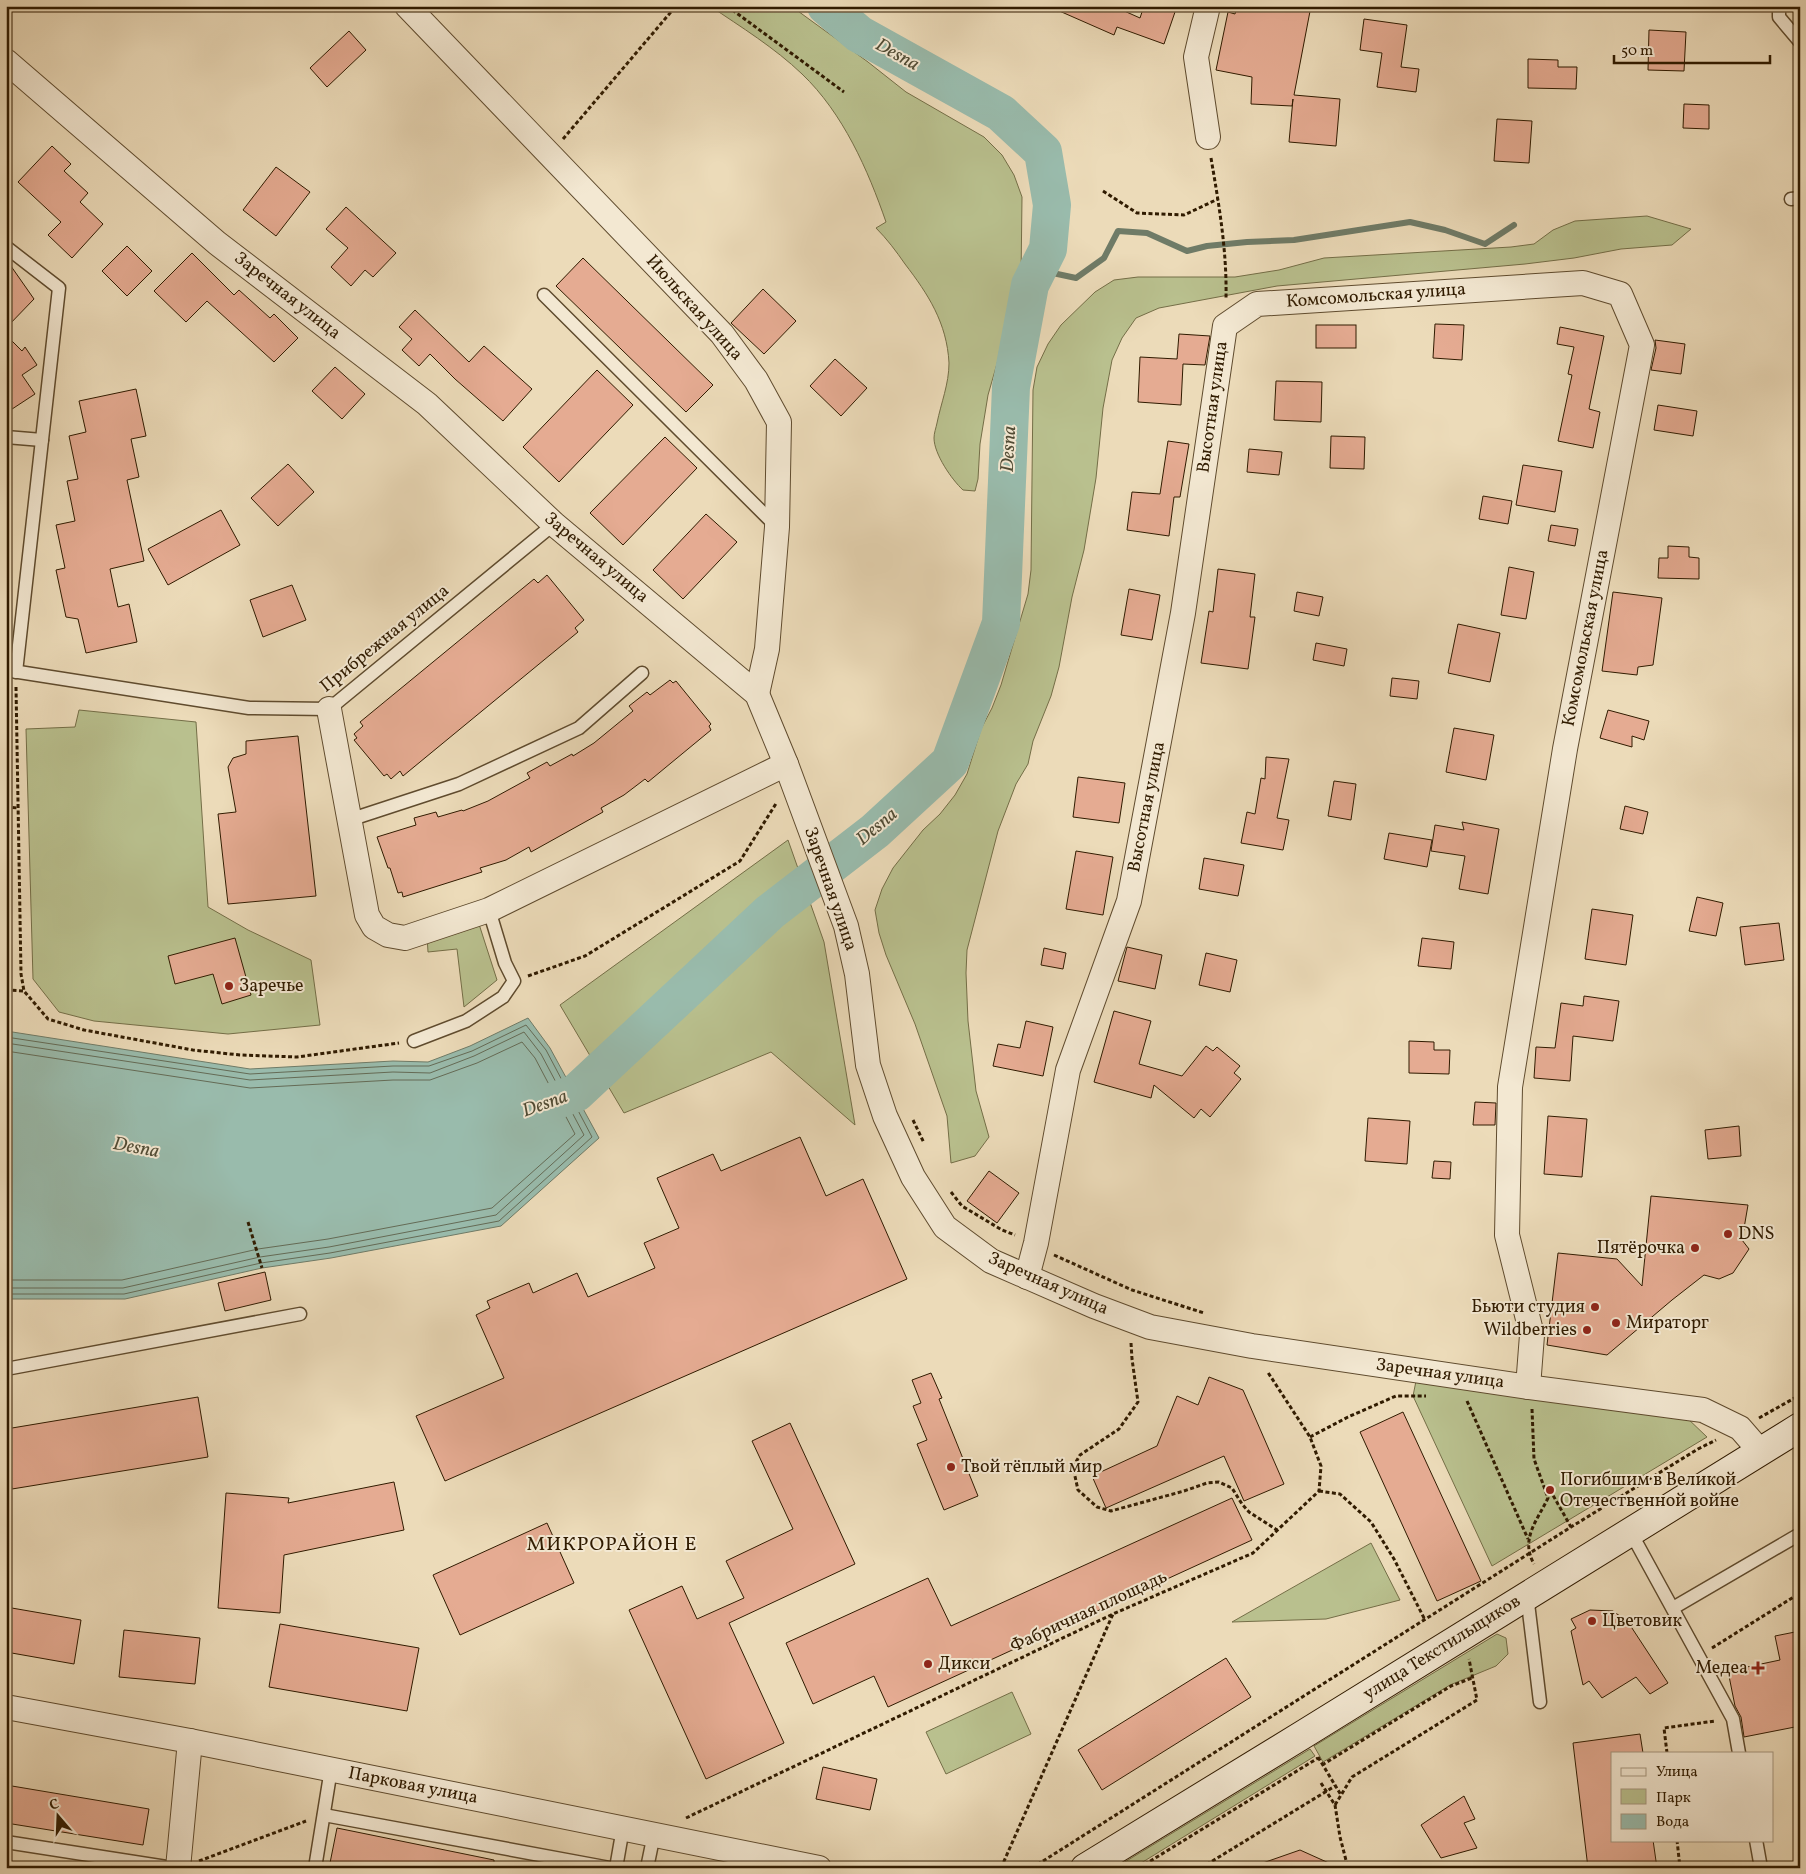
<svg xmlns="http://www.w3.org/2000/svg" width="1806" height="1874" font-family="Vollkorn,serif">
<style>
.green{fill:#b9c08e;stroke:#746e47}
.water{fill:#99bbac;stroke:#6f7b67}
.lines{fill:none;stroke-linecap:round;stroke-linejoin:round}
.shore{stroke:#646b56;stroke-width:1}
.stream{stroke:#6f7b67;stroke-width:6}
.river{stroke:#99bbac;stroke-width:38}
.building{fill:#e5ab92;stroke:#301b00}
.service-casing{stroke:#5f4b2e;stroke-width:15}
.minor-casing{stroke:#5f4b2e;stroke-width:26}
.secondary-casing{stroke:#301b00;stroke-width:30}
.path{stroke:#301b00;stroke-width:3;stroke-dasharray:4 2.5;stroke-linecap:butt}
.service{stroke:#f3e8d2;stroke-width:12}
.minor{stroke:#f3e8d2;stroke-width:24}
.secondary{stroke:#f3e8d2;stroke-width:28}
.poi-dot{fill:#8f2418;stroke:#f3e8d2;stroke-width:2}
.labels{text-anchor:middle;dominant-baseline:central;stroke-width:4;stroke-linejoin:round;paint-order:stroke}
.street-label{font-size:18px;fill:#301b00;stroke:#f3e8d2}
.poi-label{font-size:18px;fill:#301b00;stroke:#f3e8d2;text-anchor:start}
.water-label{font-size:19px;font-style:italic;fill:#504b34;stroke:#f3e8d2}
.quarter-label{font-size:20px;letter-spacing:1px;fill:#301b00;stroke:#f3e8d2}
</style>
<rect width="100%" height="100%" fill="#ecdbb9"/>
<filter id="stains"><feTurbulence type="fractalNoise" baseFrequency=".004" numOctaves="4"/><feColorMatrix values="0 0 0 0 .2 0 0 0 0 .09 0 0 0 0 .02 0 0 0 .5 -.17"/></filter>
<radialGradient id="worn" r=".72"><stop offset=".6" stop-color="#630" stop-opacity="0"/><stop offset="1" stop-color="#630" stop-opacity=".3"/></radialGradient>
<g class="green">
<path d="M710 6H791L868 62 906 92 984 137 1002 155 1014 175 1022 197 1021 280 988 395 980 444 978 479 975 491 963 490C952 480 934 454 934 438 934 433 936 428 937 423 941 403 949 384 949 363 947 323 928 294 905 264 896 251 887 239 876 228L886 222C868 170 843 113 802 74 775 48 741 27 710 6Z"/>
<path d="M1647 216 1691 229 1672 245 1621 249 1574 258 1525 264 1277 286 1159 308 1136 318 1122 338 1112 360 1103 408 1096 478 1084 550 1072 597 1059 667 1051 696 1033 741 1028 764 1016 784 998 831 967 950 966 973 968 1021 976 1091 989 1137 975 1156 951 1163 947 1116 915 1024 886 955 879 933 875 910 882 889 893 868 923 830 940 814 955 795 967 774 981 729 992 708 1001 685 1028 594 1031 570 1033 390 1037 367 1048 344 1061 325 1095 292 1114 280 1138 277H1235L1279 270 1324 258 1511 247 1534 244 1553 230 1575 221Z"/>
<path d="M79 710 196 722 208 907 248 930 311 960 320 1025 228 1034 94 1021 59 1012 33 979 26 729 75 727Z"/>
<path d="M788 840 824 942 855 1125 771 1052 624 1113 560 1005Z"/>
<path d="M478 921 497 980 464 1007 457 949 428 952 427 936Z"/>
<path d="M1417 1376 1685 1416 1707 1437 1492 1566 1413 1396Z"/>
<path d="M1371 1543 1400 1600 1326 1619 1232 1622Z"/>
<path d="M1497 1634 1506 1638 1508 1654 1496 1666 1450 1685 1323 1762 1314 1746Z"/>
<path d="M1012 1692 1031 1734 946 1774 926 1732Z"/>
<path d="M1310 1749 1315 1756 1133 1868H1115Z"/>
</g>
<path class="water" d="M528 1018 550 1048 599 1138 501 1226 331 1258 262 1268 125 1299H6V1031L250 1069 393 1061 428 1062 470 1046Z"/>
<g class="lines">
<g class="shore">
<path d="M6 1037 250 1074 393 1066H429L472 1051 526 1025 546 1050 592 1137 499 1221 330 1253 261 1263 124 1294H6"/>
<path d="M6 1043 250 1080 393 1072 430 1073 474 1056 524 1032 541 1054 584 1135 496 1215 329 1247 260 1257 123 1288H6"/>
<path d="M6 1051 250 1088 393 1080H430L477 1063 522 1042 535 1058 575 1134 492 1208 328 1239 258 1249 122 1280H6"/>
</g>
<path class="stream" d="M1039 268 1048 272 1076 278 1104 258 1118 231 1147 233 1187 251 1207 246 1247 242 1294 240 1410 222 1445 230 1485 244 1514 225"/>
<path class="river" d="M527 1111 576 1093 770 912 875 831 950 762 1001 623 1011 387 1030 285 1048 249 1052 205 1043 152 1001 113 859 34 826 6"/>
</g>
<g class="building">
<path d="M1048 6H1113L1140 18 1144 6H1158L1175 12 1164 44 1117 27 1114 35Z"/>
<path d="M1237 6H1311L1294 95 1340 99 1336 146 1289 142 1293 99 1292 106 1251 104 1252 77 1216 70 1228 12 1235 14Z"/>
<path d="M1364 19 1407 25 1401 67 1419 69 1416 92 1377 87 1382 53 1360 50Z"/>
<path d="M1649 30 1686 32 1684 71 1648 70Z"/>
<path d="M349 31 366 50 327 87 310 68Z"/>
<path d="M1528 59 1558 60V67H1577L1576 89 1528 88Z"/>
<path d="M1684 104 1709 105V129L1683 128Z"/>
<path d="M1497 119 1532 121 1529 163 1494 161Z"/>
<path d="M52 146 71 164 64 171 88 193 80 202 103 224 72 258 48 235 61 222 18 182Z"/>
<path d="M276 167 310 192 276 236 243 210Z"/>
<path d="M346 207 396 253 373 277 365 270 351 286 331 267 348 248 326 229Z"/>
<path d="M127 246 152 271 127 296 102 271Z"/>
<path d="M192 253 234 295 239 290 270 318 274 314 298 338 274 362 207 301 186 322 154 291Z"/>
<path d="M583 258 713 385 686 412 556 286Z"/>
<path d="M6 259 34 299 6 328Z"/>
<path d="M763 289 796 321 764 354 731 323Z"/>
<path d="M415 310 469 362 484 346 532 389 503 421 455 379 430 354 419 366 402 350 412 339 399 327Z"/>
<path d="M1435 324 1464 325 1462 360 1433 358Z"/>
<rect x="1316" y="325" width="40" height="23"/>
<path d="M1560 327 1604 336 1589 409 1600 412 1593 448 1558 441 1572 375 1568 374 1574 347 1557 344Z"/>
<path d="M1179 334 1210 336 1205 365 1183 364 1181 405 1138 402 1140 357 1177 359Z"/>
<path d="M6 335 22 351 25 347 37 365 22 375 35 394 6 413Z"/>
<path d="M1655 340 1685 344 1681 374 1651 370 1656 348Z"/>
<path d="M835 359 867 388 841 416 810 386Z"/>
<path d="M335 367 365 394 342 419 312 391Z"/>
<path d="M597 370 633 405 559 482 523 447Z"/>
<path d="M1276 381 1322 382 1321 422 1274 420Z"/>
<path d="M136 389 146 436 131 439 139 477 127 480 144 561 110 569 118 607 129 604 137 642 86 653 78 619 66 617 56 570 65 568 56 525 75 521 67 481 78 479 69 436 86 432 79 401Z"/>
<path d="M1658 405 1697 411 1693 436 1654 430Z"/>
<path d="M1331 436 1365 437 1364 469 1330 468Z"/>
<path d="M665 437 697 468 623 545 590 513Z"/>
<path d="M1168 441 1189 444 1180 497H1174L1169 536 1127 530 1132 492 1160 494Z"/>
<path d="M1249 449 1282 452 1279 475 1247 472Z"/>
<path d="M288 464 314 492 278 526 251 498Z"/>
<path d="M1523 465 1562 471 1555 512 1516 505Z"/>
<path d="M1483 496 1512 501 1508 524 1479 519Z"/>
<path d="M221 510 240 545 168 585 148 549Z"/>
<path d="M706 514 737 542 683 599 653 570Z"/>
<path d="M1551 525 1578 529 1575 546 1548 541Z"/>
<path d="M1668 546 1689 547V557L1699 558V579L1658 578 1659 558H1668Z"/>
<path d="M1509 567 1534 572 1526 619 1501 615Z"/>
<path d="M1218 569 1255 574 1250 617H1255L1248 669 1201 663 1209 611 1213 612Z"/>
<path d="M547 575 584 620 575 628 578 632 403 776 400 771 391 779 387 774 384 776 354 740 357 738 354 734 363 726 360 722 534 579 538 583Z"/>
<path d="M292 585 306 620 263 637 250 600Z"/>
<path d="M1129 589 1160 595 1152 640 1121 635Z"/>
<path d="M1297 592 1323 597 1319 616 1294 611Z"/>
<path d="M1613 592 1662 598 1653 665 1638 667 1637 675 1602 671Z"/>
<path d="M1458 624 1500 633 1490 682 1448 673Z"/>
<path d="M1316 643 1347 649 1344 666 1313 660Z"/>
<path d="M1392 678 1419 681 1417 699 1390 696Z"/>
<path d="M670 680 673 683 676 681 711 724 709 726 711 730 648 782 645 779 624 795 601 808 603 812 531 852 529 847 506 860 480 868 482 872 403 897 402 892 398 893 390 868H388L377 837 416 825 414 818 436 812 438 817 462 810 463 811 488 801 530 778 527 773 547 762 550 766 572 754 573 756 594 743 633 711 629 706 647 692 650 695Z"/>
<path d="M1608 710 1649 721 1644 740 1632 736V747L1600 738Z"/>
<path d="M1454 728 1494 735 1486 780 1446 772Z"/>
<path d="M298 736 316 896 228 904 218 814 236 812 228 767 233 758 246 754V741Z"/>
<path d="M1266 757 1289 759 1277 818 1289 820 1283 850 1241 843 1247 812 1255 814 1261 778 1265 779Z"/>
<path d="M1078 777 1125 783 1119 823 1073 817Z"/>
<path d="M1334 781 1356 784 1351 820 1328 816Z"/>
<path d="M1625 806 1648 812 1643 834 1620 829Z"/>
<path d="M1462 822 1499 829 1488 894 1459 889 1465 856 1431 851 1435 825 1464 830Z"/>
<path d="M1389 833 1432 840 1427 867 1384 859Z"/>
<path d="M1076 851 1113 857 1103 915 1066 909Z"/>
<path d="M1204 858 1244 865 1238 896 1199 889Z"/>
<path d="M1697 897 1723 903 1716 936 1689 931Z"/>
<path d="M1592 909 1633 915 1626 965 1585 959Z"/>
<path d="M1779 923 1784 960 1745 965 1740 927Z"/>
<path d="M235 938 251 995 222 1004 213 974 175 984 168 956Z"/>
<path d="M1422 938 1454 942 1451 969 1418 966Z"/>
<path d="M1127 947 1162 955 1155 989 1118 981Z"/>
<path d="M1044 948 1066 953 1063 969 1041 965Z"/>
<path d="M1206 953 1237 960 1230 992 1199 985Z"/>
<path d="M1584 996 1619 1001 1613 1041 1573 1036 1570 1081 1534 1078 1536 1047 1555 1048 1561 1003 1583 1006Z"/>
<path d="M1114 1011 1151 1021 1139 1064 1182 1076 1206 1046 1213 1051 1217 1047 1240 1066 1234 1073 1241 1079 1210 1117 1201 1109 1194 1118 1154 1085 1151 1098 1094 1082Z"/>
<path d="M1026 1021 1053 1027 1043 1076 993 1066 998 1044 1020 1048Z"/>
<path d="M1409 1041 1434 1042V1050H1450L1449 1074 1409 1073Z"/>
<path d="M1475 1102 1496 1103 1495 1125H1473Z"/>
<path d="M1548 1116 1587 1119 1582 1177 1544 1174Z"/>
<path d="M1368 1118 1410 1121 1407 1164 1365 1161Z"/>
<path d="M1739 1126 1741 1156 1708 1159 1705 1130Z"/>
<path d="M800 1137 826 1196 863 1179 907 1279 445 1481 416 1416 504 1378 476 1315 490 1308 487 1301 529 1283 533 1293 577 1273 588 1297 655 1268 644 1243 679 1228 657 1178 713 1154 721 1171Z"/>
<path d="M1434 1161 1451 1162 1450 1179 1432 1178Z"/>
<path d="M989 1171 1019 1193 997 1223 967 1201Z"/>
<path d="M1651 1196 1748 1205 1742 1240 1749 1249 1733 1273 1719 1279 1704 1275 1672 1300 1607 1355 1547 1345 1558 1253 1617 1259 1642 1286Z"/>
<path d="M265 1272 271 1300 225 1311 218 1283Z"/>
<path d="M931 1373 942 1398 939 1399 978 1496 944 1510 917 1444 927 1440 913 1406 921 1403 912 1380Z"/>
<path d="M1209 1377 1243 1390 1284 1484 1244 1501 1224 1456 1106 1508 1092 1476 1157 1446 1177 1396 1198 1405Z"/>
<path d="M198 1397 208 1457 12 1489 6 1455V1429Z"/>
<path d="M1403 1412 1481 1581 1437 1601 1360 1432Z"/>
<path d="M790 1423 855 1564 729 1623 784 1743 706 1779 629 1610 682 1586 697 1619 744 1598 726 1561 793 1529 752 1441Z"/>
<path d="M394 1482 404 1530 284 1555 280 1613 218 1608 226 1493 289 1498 288 1503Z"/>
<path d="M1232 1498 1252 1540 888 1707 874 1676 813 1704 786 1643 928 1578 951 1626Z"/>
<path d="M547 1523 574 1583 460 1635 433 1575Z"/>
<path d="M6 1607 81 1620 74 1664 6 1652Z"/>
<path d="M1590 1610 1613 1611 1628 1622 1668 1683 1650 1694 1636 1677 1602 1698 1589 1681 1583 1685 1571 1631 1576 1628 1571 1619Z"/>
<path d="M280 1624 419 1648 407 1711 269 1687Z"/>
<path d="M124 1630 200 1638 195 1684 119 1677Z"/>
<path d="M1800 1631V1726L1744 1737 1741 1717 1735 1706 1728 1671 1780 1660 1775 1636Z"/>
<path d="M1226 1658 1251 1697 1102 1790 1078 1750Z"/>
<path d="M1640 1734 1643 1753H1612V1840H1653L1657 1868H1588L1573 1743Z"/>
<path d="M823 1767 877 1779 870 1810 816 1799Z"/>
<path d="M6 1785 149 1809 143 1845 6 1823Z"/>
<path d="M1464 1796 1475 1819 1464 1823 1477 1848 1441 1858 1421 1825Z"/>
<path d="M337 1828 494 1860V1868H329Z"/>
<path d="M1300 1850 1340 1868H1258L1257 1865Z"/>
</g>
<g class="lines">
<g class="service-casing">
<g id="service">
<path d="M1779 6V17L1800 42"/>
<path d="M1791 199 1800 198"/>
<path d="M6 247 59 288 16 672"/>
<path d="M544 295 777 527"/>
<path d="M6 437 42 440"/>
<path d="M6 670 249 708 329 709 554 524"/>
<path d="M349 820 459 784 579 728 642 673"/>
<path d="M414 1041 466 1021 503 997 514 981 505 963 489 910"/>
<path d="M6 1369 300 1314"/>
<path d="M1630 1531 1733 1719 1739 1753"/>
<path d="M1527 1595 1540 1702"/>
<path d="M1673 1608 1800 1534"/>
<path d="M324 1815 610 1868"/>
<path d="M1756 1840 1761 1868"/>
<path d="M6 1842 173 1868"/>
<path d="M315 1868 331 1769"/>
<path d="M616 1868 623 1828"/>
<path d="M647 1868 654 1834"/>
</g>
</g>
<g class="minor-casing">
<g id="minor">
<path d="M407 6 722 334 756 380 779 422 777 527 767 649 757 694"/>
<path d="M6 61 217 243 427 404 554 524 757 694 786 764 846 926 857 974 868 1065 885 1116 913 1177 945 1227 991 1261 1094 1306 1150 1327 1252 1346 1528 1387 1703 1410 1740 1428 1760 1451"/>
<path d="M1208 137 1196 57 1208 6"/>
<path d="M329 709 367 915 374 927 388 935 405 938 489 910 786 764"/>
<path d="M1027 1277 1036 1243 1068 1070 1129 901 1183 613 1225 326 1257 304 1583 283 1620 294 1642 345 1565 749 1510 1087 1507 1235 1532 1335 1528 1387"/>
<path d="M6 1707 190 1741 819 1868"/>
<path d="M178 1868 190 1741"/>
</g>
</g>
<g class="secondary-casing">
<path id="secondary" d="M1085 1868 1304 1734 1800 1427"/>
</g>
<g class="path">
<path d="M727 6 844 92"/>
<path d="M563 139 676 6"/>
<path d="M1211 158C1219 205 1227 251 1226 298"/>
<path d="M1103 191 1137 213 1184 215 1218 199"/>
<path d="M16 687 21 974 24 991 48 1019 84 1030 193 1050 240 1055 297 1057 399 1043"/>
<path d="M6 807 18 808"/>
<path d="M528 976 585 956 740 861 777 802"/>
<path d="M6 990 24 991"/>
<path d="M913 1120 924 1143"/>
<path d="M951 1192 962 1206 1002 1230 1015 1235"/>
<path d="M248 1222 262 1268"/>
<path d="M1054 1255 1132 1290 1204 1313"/>
<path d="M1131 1343 1132 1359 1138 1402 1119 1429 1080 1455 1073 1467 1078 1490 1097 1507 1111 1511 1184 1491 1207 1483 1219 1482 1232 1488 1242 1504 1249 1512 1277 1530"/>
<path d="M1467 1401 1528 1539"/>
<path d="M1532 1409 1534 1459 1548 1498C1537 1521 1520 1539 1534 1564"/>
<path d="M1759 1418 1800 1395"/>
<path d="M1310 1437 1348 1417 1396 1396H1426"/>
<path d="M1550 1490 1571 1527"/>
<path d="M1319 1491 1340 1494 1371 1522 1394 1559 1425 1620"/>
<path d="M1712 1648 1800 1593"/>
<path d="M1667 1753 1664 1728 1715 1721"/>
<path d="M1318 1757 1341 1795"/>
<path d="M1322 1765 1451 1686 1472 1678"/>
<path d="M1321 1783 1335 1805 1340 1837 1348 1868"/>
<path d="M1335 1805 1352 1777 1477 1700 1469 1659"/>
<path d="M686 1818 1113 1614 1253 1553 1319 1491 1321 1466 1310 1437 1267 1371"/>
<path d="M1677 1840 1680 1868"/>
<path d="M199 1861 306 1821"/>
<path d="M6 1864 11 1868"/>
<path d="M1001 1868 1113 1614"/>
<path d="M1032 1868 1571 1527 1698 1449 1716 1440"/>
<path d="M1139 1868 1318 1758"/>
<path d="M1201 1868 1335 1786"/>
</g>
<use href="#service" class="service"/>
<use href="#minor" class="minor"/>
<use href="#secondary" class="secondary"/>
</g>
<g class="poi-dot">
<circle cx="229" cy="986" r="5"/>
<circle cx="1728" cy="1234" r="5"/>
<circle cx="1695" cy="1248" r="5"/>
<circle cx="1595" cy="1307" r="5"/>
<circle cx="1616" cy="1323" r="5"/>
<circle cx="1587" cy="1330" r="5"/>
<circle cx="951" cy="1467" r="5"/>
<circle cx="1550" cy="1490" r="5"/>
<circle cx="1592" cy="1621" r="5"/>
<circle cx="928" cy="1664" r="5"/>
<path d="M1755.5 1660.5h5v5h5v5h-5v5h-5v-5h-5v-5h5z"/>
</g>
<g class="labels">
<g class="street-label">
<text transform="translate(287 296) rotate(38)">Заречная улица</text>
<text transform="translate(1376 296) rotate(-4)">Комсомольская улица</text>
<text transform="translate(694 308) rotate(48)">Июльская улица</text>
<text transform="translate(1213 407) rotate(-82)">Высотная улица</text>
<text transform="translate(596 558) rotate(40)">Заречная улица</text>
<text transform="translate(1586 638) rotate(-79)">Комсомольская улица</text>
<text transform="translate(385 639) rotate(-39)">Прибрежная улица</text>
<text transform="translate(1147 807) rotate(-79)">Высотная улица</text>
<text transform="translate(830 889) rotate(71)">Заречная улица</text>
<text transform="translate(1048 1284) rotate(24)">Заречная улица</text>
<text transform="translate(1440 1374) rotate(8)">Заречная улица</text>
<text transform="translate(1089 1612) rotate(-25)">Фабричная площадь</text>
<text transform="translate(1442 1648) rotate(-32)">улица Текстильщиков</text>
<text transform="translate(413 1786) rotate(11)">Парковая улица</text>
</g>
<g class="poi-label">
<text x="239" y="986">Заречье</text>
<text x="1738" y="1234">DNS</text>
<text x="1685" y="1248" text-anchor="end">Пятёрочка</text>
<text x="1585" y="1307" text-anchor="end">Бьюти студия</text>
<text x="1626" y="1323">Мираторг</text>
<text x="1577" y="1330" text-anchor="end">Wildberries</text>
<text x="961" y="1467">Твой тёплый мир</text>
<text x="1560" y="1480">Погибшим в Великой<tspan x="1560" dy="21">Отечественной войне</tspan></text>
<text x="1602" y="1621">Цветовик</text>
<text x="938" y="1664">Дикси</text>
<text x="1748" y="1668" text-anchor="end">Медеа</text>
</g>
<g class="water-label">
<text transform="translate(897 55) rotate(29)">Desna</text>
<text transform="translate(1009 449) rotate(-87)">Desna</text>
<text transform="translate(877 827) rotate(-40)">Desna</text>
<text transform="translate(545 1104) rotate(-20)">Desna</text>
<text transform="translate(136 1148) rotate(10)">Desna</text>
</g>
<g class="quarter-label">
<text x="612" y="1545">МИКРОРАЙОН Е</text>
</g>
</g>
<rect width="1806" height="1874" fill="none" stroke="#ecdbb9" stroke-width="25"/>
<rect x="8" y="8" width="1791" height="1859" fill="none" stroke="#301b00" stroke-width="2.5"/>
<rect x="12" y="12" width="1781" height="1849" fill="none" stroke="#301b00"/>
<rect x="1611" y="1752" width="162" height="90" fill="#f3e8d2" stroke="#a5967e"/>
<rect x="1621" y="1768" width="25" height="8" fill="#f3e8d2" stroke="#a5967e"/>
<text x="1656" y="1776" font-size="15" fill="#301b00">Улица</text>
<rect x="1621" y="1789" width="25" height="15" fill="#b9c08e" stroke="#a5967e"/>
<text x="1656" y="1802" font-size="15" fill="#301b00">Парк</text>
<rect x="1621" y="1814" width="25" height="15" fill="#99bbac" stroke="#a5967e"/>
<text x="1656" y="1826" font-size="15" fill="#301b00">Вода</text>
<g transform="translate(58 1816) rotate(341)" stroke="#f3e8d2" stroke-width="4" paint-order="stroke">
<path d="M0-4L9 19L0 12L-9 19Z" fill="#301b00"/>
<text y="-8" font-size="14" font-weight="bold" text-anchor="middle" fill="#301b00">С</text>
</g>
<path d="M1614 55v8h156v-8" fill="none" stroke="#301b00" stroke-width="2.5"/>
<text x="1621" y="55" font-size="15" fill="#301b00" stroke="#f3e8d2" stroke-width="4" paint-order="stroke">50 m</text>
<rect width="100%" height="100%" filter="url(#stains)"/>
<rect width="100%" height="100%" fill="url(#worn)"/>
</svg>
